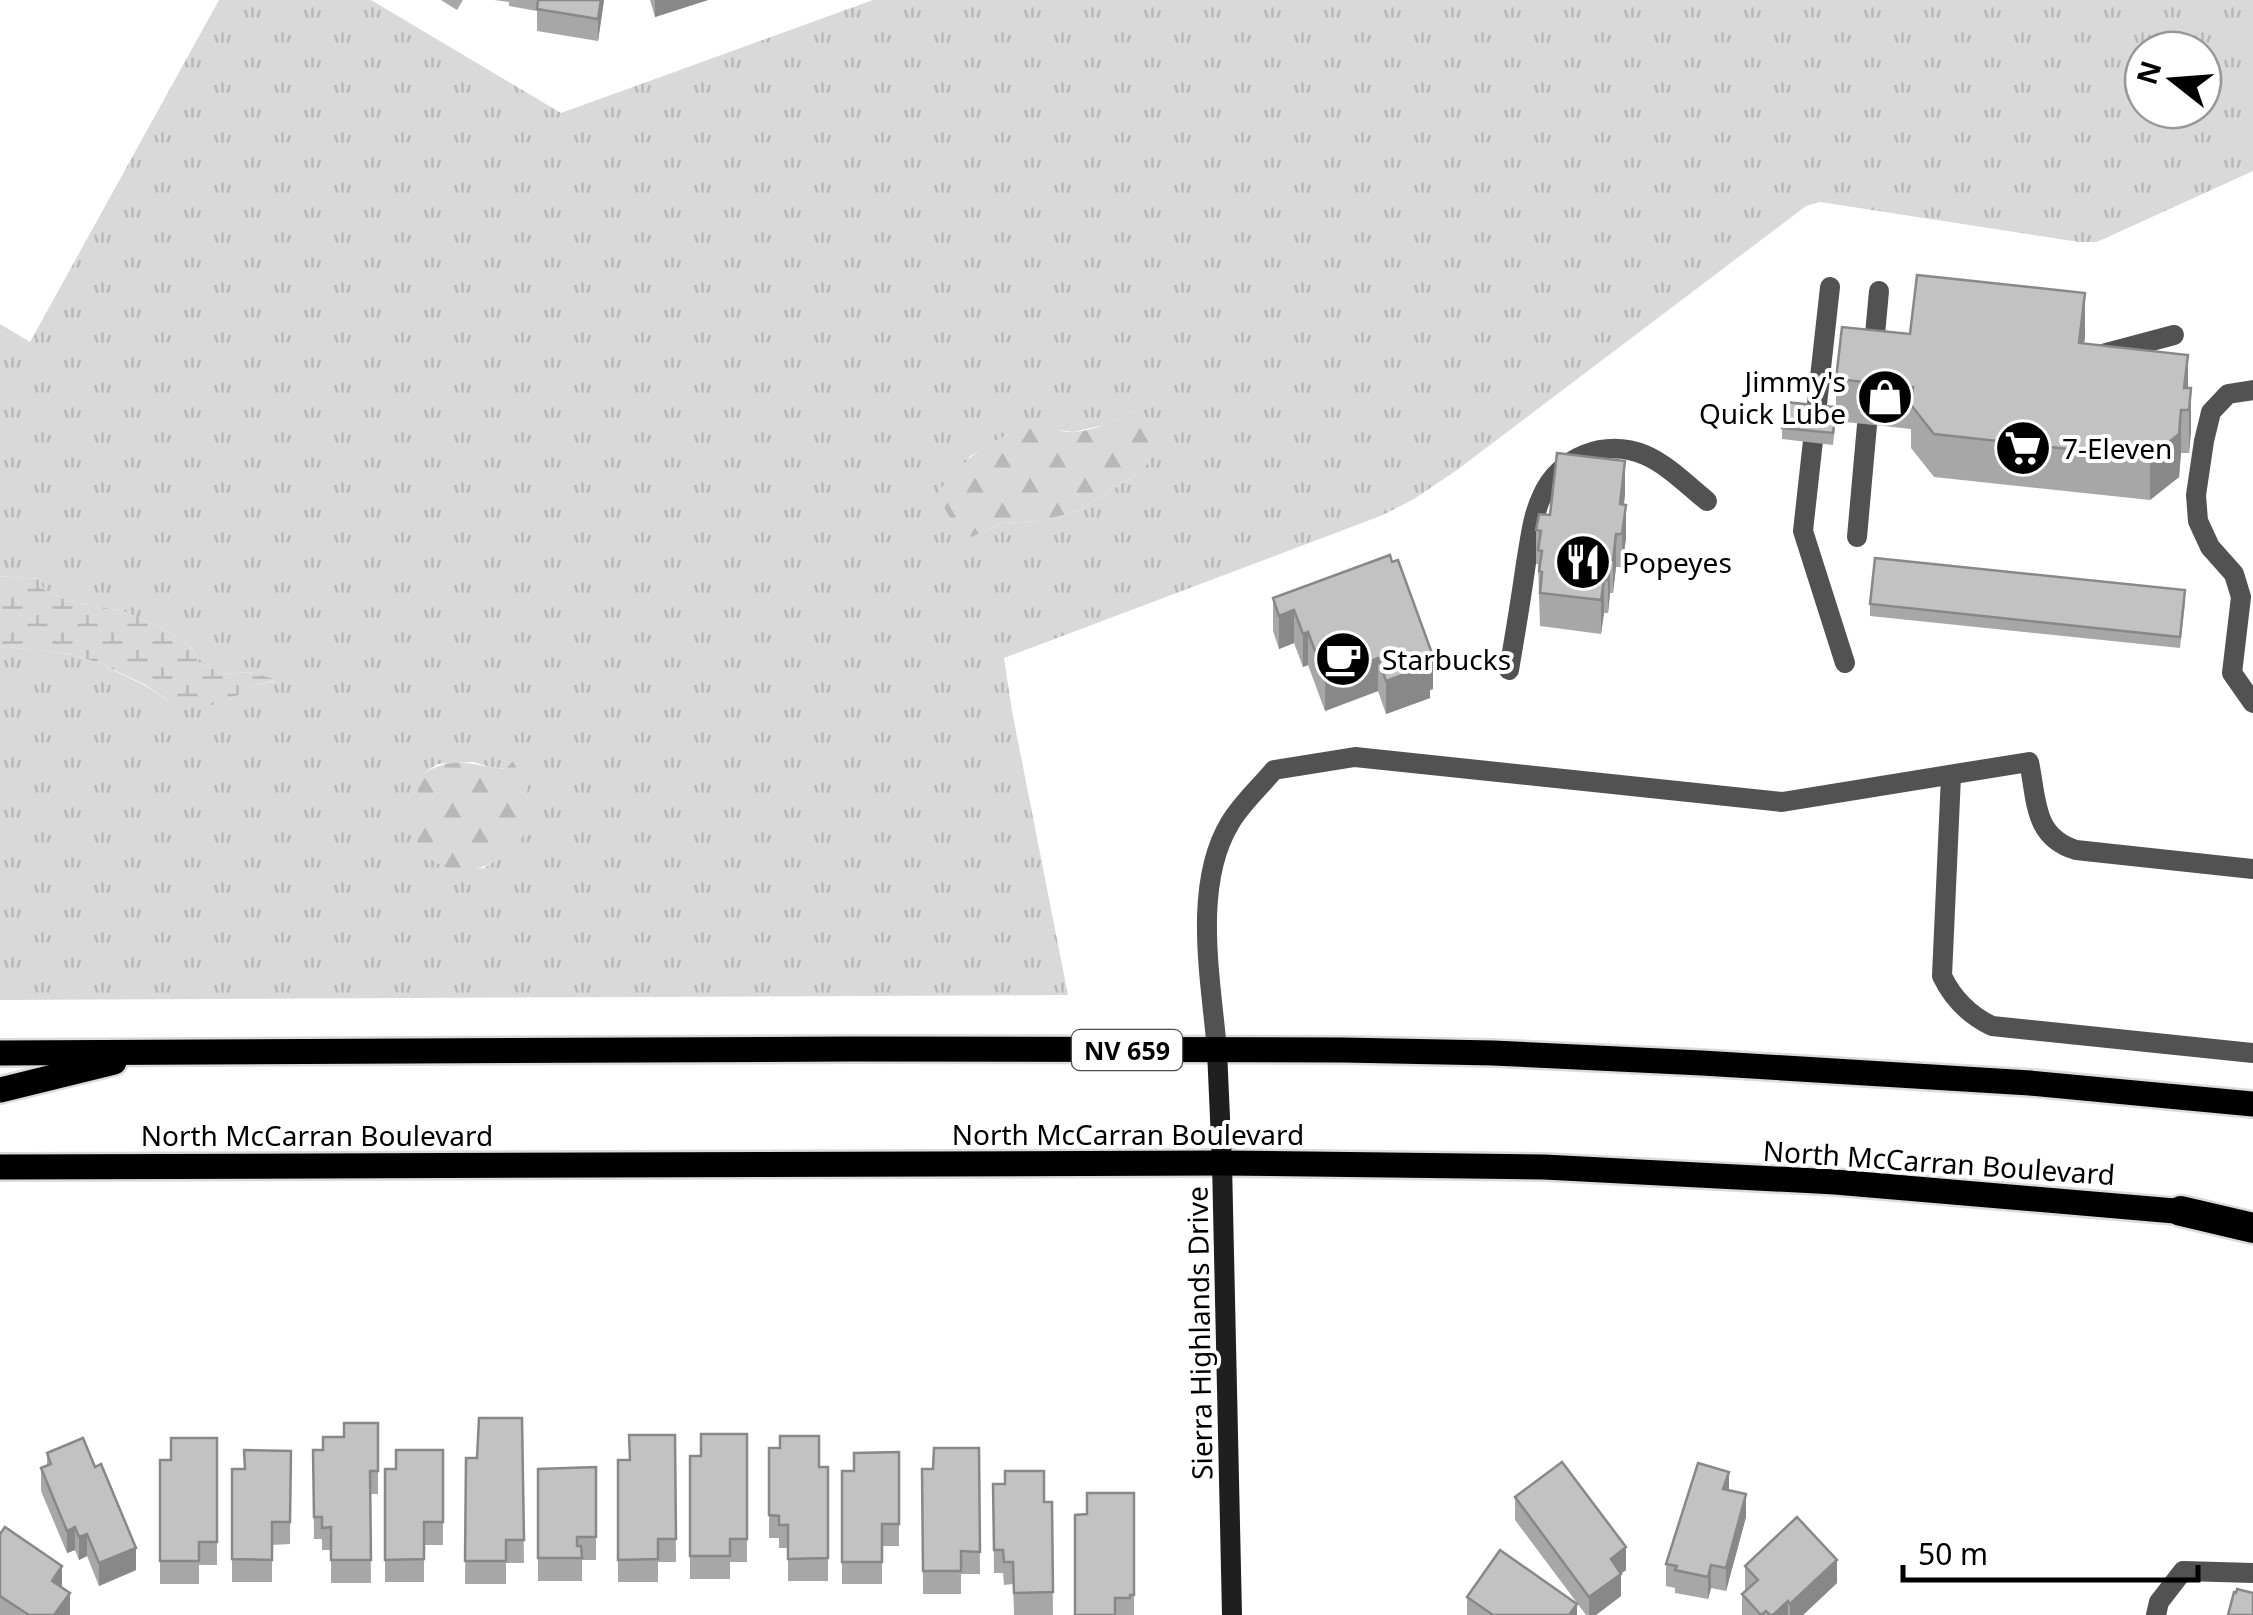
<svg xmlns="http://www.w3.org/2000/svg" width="2253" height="1615" font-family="'Noto Sans',sans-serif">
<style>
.grass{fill:url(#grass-tufts);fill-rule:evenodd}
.forest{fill:url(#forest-firs)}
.wetland{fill:url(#wetland-marsh)}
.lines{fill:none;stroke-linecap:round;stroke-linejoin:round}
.primary-casing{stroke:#dbdbdb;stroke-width:30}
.highway-casing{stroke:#dbdbdb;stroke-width:35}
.lane{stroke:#525252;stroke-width:20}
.secondary{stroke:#1f1f1f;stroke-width:20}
.primary{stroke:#000;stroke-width:25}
.highway{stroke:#000;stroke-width:30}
.wall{fill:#a7a7a7}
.shaded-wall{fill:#888}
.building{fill:#c2c2c2;stroke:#888;stroke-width:2.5}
.labels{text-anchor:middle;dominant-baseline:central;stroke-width:8;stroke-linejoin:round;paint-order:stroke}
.shield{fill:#fff;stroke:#4c4c4c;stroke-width:2.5}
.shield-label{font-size:25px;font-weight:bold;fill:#000}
.poi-label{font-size:28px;fill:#000;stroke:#fff;text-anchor:start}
.street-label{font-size:28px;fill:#000;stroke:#fff}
</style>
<defs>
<pattern id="grass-tufts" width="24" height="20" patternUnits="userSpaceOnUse" patternTransform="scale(2.5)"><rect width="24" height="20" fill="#d9d9d9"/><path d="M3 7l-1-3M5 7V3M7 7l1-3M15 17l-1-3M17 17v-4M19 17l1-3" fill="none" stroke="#b8b8b8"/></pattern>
<pattern id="forest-firs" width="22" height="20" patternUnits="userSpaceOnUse" patternTransform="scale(2.5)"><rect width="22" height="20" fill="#d9d9d9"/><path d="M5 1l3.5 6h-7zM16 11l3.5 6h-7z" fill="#b8b8b8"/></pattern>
<pattern id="wetland-marsh" width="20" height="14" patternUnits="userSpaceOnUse" patternTransform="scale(2.5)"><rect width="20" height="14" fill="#d9d9d9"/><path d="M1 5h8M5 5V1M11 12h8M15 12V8" fill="none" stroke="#b8b8b8"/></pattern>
</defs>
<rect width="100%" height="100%" fill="#fff"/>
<path class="grass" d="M219 0H371L561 113 873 0H2253V171L2097 242H2079L1820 202 1806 206 1457 470 1414 499 1383 515 1004 658 1012 711 1068 995 0 1000V646L70 654 99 663 144 685 169 701 223 703 257 685 275 681 252 672 223 674 199 663 191 647 162 628 123 611 68 601 43 589 40 579 0 576V324L30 342ZM2143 50H2203V110H2143ZM1141 408 1143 470 1078 511 1040 521 1002 523 972 537 969 457 1007 435 1043 428 1073 432 1104 425ZM473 762 490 767 507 769 513 848 484 868 452 870 422 774 438 764Z"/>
<g class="forest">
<path d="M1141 408 1162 443 1143 470 1078 511 1040 521 1002 523 972 537C953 524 944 514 939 491 964 458 1000 429 1043 428 1054 428 1064 433 1075 432 1098 430 1120 417 1141 408Z"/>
<path d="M517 756C524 776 533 796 530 818 525 850 481 877 450 869 441 866 431 859 422 855L413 831 416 799 422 774C455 754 472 766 506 769Z"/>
</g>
<path class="wetland" d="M0 576 40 579 43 589 68 601 123 611 162 628 191 647 199 663 223 674 252 672 277 680 257 685 223 703 196 708 169 701 144 684 99 663 70 654 0 646Z"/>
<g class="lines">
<g class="primary-casing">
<g id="primary">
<path d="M0 1053 853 1049 1343 1050 1493 1053 1702 1063 2030 1083 2253 1104"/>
<path d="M0 1090 114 1062"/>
<path d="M0 1167 1222 1163 1544 1167 1835 1182 2198 1213"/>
</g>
</g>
<g class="highway-casing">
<path id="highway" d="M2181 1211 2253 1228"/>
</g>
<g class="lane">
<path d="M1830 287 1803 531 1845 663"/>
<path d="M2099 355 2174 335"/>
<path d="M1873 356 1879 291"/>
<path d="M2253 390 2228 394 2211 412 2204 441 2196 495 2198 521 2210 547 2234 574 2241 597 2232 673 2253 703"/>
<path d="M1857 537 1867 425"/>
<path d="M1509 670C1515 635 1521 599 1526 563 1530 541 1532 517 1542 496 1559 457 1605 438 1645 455 1668 465 1687 485 1707 501"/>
<path d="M1951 776 1942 976C1953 999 1969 1015 1992 1026L2253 1053"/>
<path d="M1217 1050C1211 980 1192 886 1230 823 1241 804 1260 787 1274 770L1355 757 1782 802 2029 762C2037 800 2033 837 2076 850L2253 869"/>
<path d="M2156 1615 2159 1602 2183 1571 2253 1573"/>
</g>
<path class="secondary" d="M1217 1050 1222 1163 1232 1615"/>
<use href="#primary" class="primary"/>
<use href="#highway" class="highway"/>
</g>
<g class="wall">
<path d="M441 0H463L457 10Z"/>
<path d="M494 0H604L598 41 537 31V11L509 6V2Z"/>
<path d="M650 0H708L655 17Z"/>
<path d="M1910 334 2085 336 2084 344 2188 388 2191 431 2189 453H2181L2179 477 2150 500 1934 477 1911 448V429L1836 421V379Z"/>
<path d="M1836 419 1833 445 1782 439V428Z"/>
<path d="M1625 494 1624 504 1626 538 1622 567H1616L1613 593H1610L1608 613H1604L1601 634 1540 626 1538 564H1536V530L1550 515Z"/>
<path d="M1273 598 1433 689 1430 690V698L1386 714 1378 691 1325 711 1308 665 1303 667 1294 643 1279 649 1273 631Z"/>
<path d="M2185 602 2180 648 1870 616V604Z"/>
<path d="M522 1418 524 1563H506V1584H465L466 1458H477Z"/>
<path d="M378 1423V1494H370L371 1583H331V1550H322V1539H314L313 1450H323Z"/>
<path d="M747 1434V1562H730V1579H690V1456H701Z"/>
<path d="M675 1435 676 1562H658V1582H618V1460H629Z"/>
<path d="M217 1438V1565H199V1584H160V1460H171Z"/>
<path d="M769 1448 819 1467H828V1581H788V1548H779V1538H769Z"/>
<path d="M979 1448 980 1574H961V1594H923L922 1469H933Z"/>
<path d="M443 1450V1545H424V1582H385V1469H396Z"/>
<path d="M291 1451 290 1544 272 1545V1582H232V1469H244Z"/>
<path d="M899 1452V1546H882V1584H842V1471H854Z"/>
<path d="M47 1453 136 1570 99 1586 87 1556 79 1560 75 1550 67 1553 41 1491V1468L47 1466Z"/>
<path d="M596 1467V1560H582V1581H538V1469Z"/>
<path d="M993 1484 1044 1502H1052L1053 1615H1014L1013 1584 1004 1585 1003 1573H994Z"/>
<path d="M1729 1490 1746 1517 1726 1591 1711 1588 1708 1599 1675 1593V1588L1666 1586V1564Z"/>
<path d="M1134 1493V1615H1075L1087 1514Z"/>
<path d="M1515 1497 1626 1570 1621 1573V1596L1596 1615H1586L1515 1520Z"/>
<path d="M0 1534 70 1615H0Z"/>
<path d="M1745 1566 1837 1583 1803 1615H1742V1594L1746 1590 1745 1589Z"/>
<path d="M1467 1597 1577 1615H1467Z"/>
</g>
<g class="shaded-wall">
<path d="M601 0H604L598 41V19Z"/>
<path d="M655 0H708L655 17Z"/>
<path d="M2085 293V336L2079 386V343Z"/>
<path d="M2188 355V398L2184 388Z"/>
<path d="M2191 388V431L2189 453V410Z"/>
<path d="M2181 410V453L2179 477 2150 500V458Z"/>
<path d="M1625 461V494L1620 537V504Z"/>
<path d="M1626 505V538L1622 567V534Z"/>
<path d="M1616 534V567L1613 593V560Z"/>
<path d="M1610 560V593L1608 613V580Z"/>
<path d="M1604 580V613L1601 634V600Z"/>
<path d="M1294 610V643L1279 649V616Z"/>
<path d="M1308 632V665L1303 667V634Z"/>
<path d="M1433 656V689L1430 690V698L1386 714V681Z"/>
<path d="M1378 658V691L1325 711V678Z"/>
<path d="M1729 1472V1495L1723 1489Z"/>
<path d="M1746 1494V1517L1726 1591V1568Z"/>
<path d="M75 1527V1550L67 1553V1531Z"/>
<path d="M87 1534V1556L79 1560V1537Z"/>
<path d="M1626 1547V1570L1611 1581V1559Z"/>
<path d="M136 1548V1570L99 1586V1563Z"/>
<path d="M1837 1560V1583L1803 1615H1790V1604Z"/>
<path d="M1711 1565V1588L1708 1599V1577Z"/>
<path d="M62 1566V1589L52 1581Z"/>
<path d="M1621 1574V1596L1596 1615H1589V1597Z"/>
<path d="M70 1593V1615H54Z"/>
<path d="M1788 1601V1615H1773Z"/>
<path d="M1577 1604V1615H1569Z"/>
</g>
<g class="building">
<path d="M538 0H601L598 19 537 9Z"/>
<path d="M1917 275 2085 293 2079 343 2188 355 2184 388H2191L2189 410H2181L2179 434 2150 458 1934 434 1911 405 1913 387 1836 379 1842 327 1910 334Z"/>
<path d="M1785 402 1836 407 1833 433 1782 428Z"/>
<path d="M1557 453 1625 461 1620 504 1626 505 1622 534H1616L1613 560H1610L1608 580H1604L1601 600 1540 593 1542 572 1539 571 1542 551 1538 550 1541 531 1536 530 1539 514 1550 515Z"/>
<path d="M1390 555 1392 562 1398 560 1433 656 1428 658 1430 665 1386 681 1378 658 1325 678 1308 632 1303 634 1294 610 1279 616 1273 598Z"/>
<path d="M1875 558 2185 590 2180 637 1870 604Z"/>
<path d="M479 1418H522L524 1540H506V1561H465L466 1458H477Z"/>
<path d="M344 1423H378V1471H370L371 1560H331V1527L322 1528V1517H314L313 1450H323V1437H344Z"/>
<path d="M701 1434H747V1539H730V1556H690V1456H701Z"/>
<path d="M629 1435H675L676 1539H658V1559L618 1560V1460H630Z"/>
<path d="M780 1436H819V1467H828V1558L788 1559V1525H779V1516L769 1515V1448H780Z"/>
<path d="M83 1438 95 1467 101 1464 136 1548 99 1563 87 1534 79 1537 75 1527 67 1531 41 1468 51 1464 47 1453Z"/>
<path d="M171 1438H217V1542H199V1561H160V1460H171Z"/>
<path d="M934 1448H979L980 1552 961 1551V1571H923L922 1469H933Z"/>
<path d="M244 1450 291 1451 290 1522H272V1560L232 1559V1469H245Z"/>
<path d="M396 1450H443V1522H424V1559L385 1560V1469H396Z"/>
<path d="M899 1452V1524H882V1562H842V1471H854V1453Z"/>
<path d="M1562 1462 1626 1547 1611 1559 1621 1574 1589 1597 1515 1497Z"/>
<path d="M1698 1463 1729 1472 1723 1489 1746 1494 1726 1568 1711 1565 1708 1577 1675 1570 1677 1566 1666 1564Z"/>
<path d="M596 1467V1537H577V1546H581L582 1558H538V1469Z"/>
<path d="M1005 1471H1044V1502H1052L1053 1592 1014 1593 1013 1562H1004L1003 1550H994L993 1484H1005Z"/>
<path d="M1087 1493H1134V1595H1130V1598H1115V1615H1075V1515L1087 1514Z"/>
<path d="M1797 1517 1837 1560 1790 1604 1788 1601 1773 1615H1770L1766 1611 1761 1615 1742 1594 1758 1580 1745 1566Z"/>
<path d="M5 1527 62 1566 52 1581 70 1593 54 1615H29L0 1596V1534Z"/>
<path d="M1500 1550 1577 1604 1569 1615H1493L1467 1597Z"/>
<path d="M2237 1589 2253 1593V1615H2228L2234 1592 2236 1593Z"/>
</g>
<defs>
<g id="shop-disc" transform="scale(2.875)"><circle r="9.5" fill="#000" stroke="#fff"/><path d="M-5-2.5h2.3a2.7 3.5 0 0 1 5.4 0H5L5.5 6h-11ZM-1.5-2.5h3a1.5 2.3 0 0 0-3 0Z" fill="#fff"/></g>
<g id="supermarket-disc" transform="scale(2.875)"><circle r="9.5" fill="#000" stroke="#fff"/><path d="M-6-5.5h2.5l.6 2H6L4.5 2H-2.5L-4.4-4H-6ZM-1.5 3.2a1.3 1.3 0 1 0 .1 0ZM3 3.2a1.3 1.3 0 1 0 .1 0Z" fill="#fff"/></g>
<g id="restaurant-disc" transform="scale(2.875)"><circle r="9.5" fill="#000" stroke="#fff"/><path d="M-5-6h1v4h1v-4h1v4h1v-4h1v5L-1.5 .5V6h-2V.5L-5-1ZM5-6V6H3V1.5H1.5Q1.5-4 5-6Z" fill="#fff"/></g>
<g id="cafe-disc" transform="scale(2.875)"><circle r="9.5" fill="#000" stroke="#fff"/><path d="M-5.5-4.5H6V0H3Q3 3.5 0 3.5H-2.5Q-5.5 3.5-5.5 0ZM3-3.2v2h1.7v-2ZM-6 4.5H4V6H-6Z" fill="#fff"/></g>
</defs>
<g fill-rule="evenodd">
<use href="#shop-disc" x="1885" y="397"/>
<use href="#supermarket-disc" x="2023" y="448"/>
<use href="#restaurant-disc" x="1583" y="562"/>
<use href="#cafe-disc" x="1343" y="659"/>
</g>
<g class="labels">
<rect class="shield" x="1072" y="1030" width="110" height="40" rx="8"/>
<g class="shield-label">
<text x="1127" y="1050">NV 659</text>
</g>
<g class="poi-label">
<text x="1846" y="381" text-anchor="end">Jimmy's<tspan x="1846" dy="32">Quick Lube</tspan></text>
<text x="2062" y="448">7-Eleven</text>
<text x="1622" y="562">Popeyes</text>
<text x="1382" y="659">Starbucks</text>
</g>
<g class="street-label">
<text x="1128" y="1134">North McCarran Boulevard</text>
<text x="317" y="1135">North McCarran Boulevard</text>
<text transform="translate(1939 1162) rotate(4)">North McCarran Boulevard</text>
<text transform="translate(1199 1333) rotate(-91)">Sierra Highlands Drive</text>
</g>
</g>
<g transform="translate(2173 80) rotate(287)"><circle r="48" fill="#ffffff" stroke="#999999" stroke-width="2.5"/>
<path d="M0-8L18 38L0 25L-18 38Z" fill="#000000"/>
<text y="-15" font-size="28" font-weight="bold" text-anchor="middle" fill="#000000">N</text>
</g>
<path d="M1903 1565v15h295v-15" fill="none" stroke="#000000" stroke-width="5"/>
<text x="1918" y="1565" font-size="30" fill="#000000" stroke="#ffffff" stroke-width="8" paint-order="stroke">50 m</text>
</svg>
